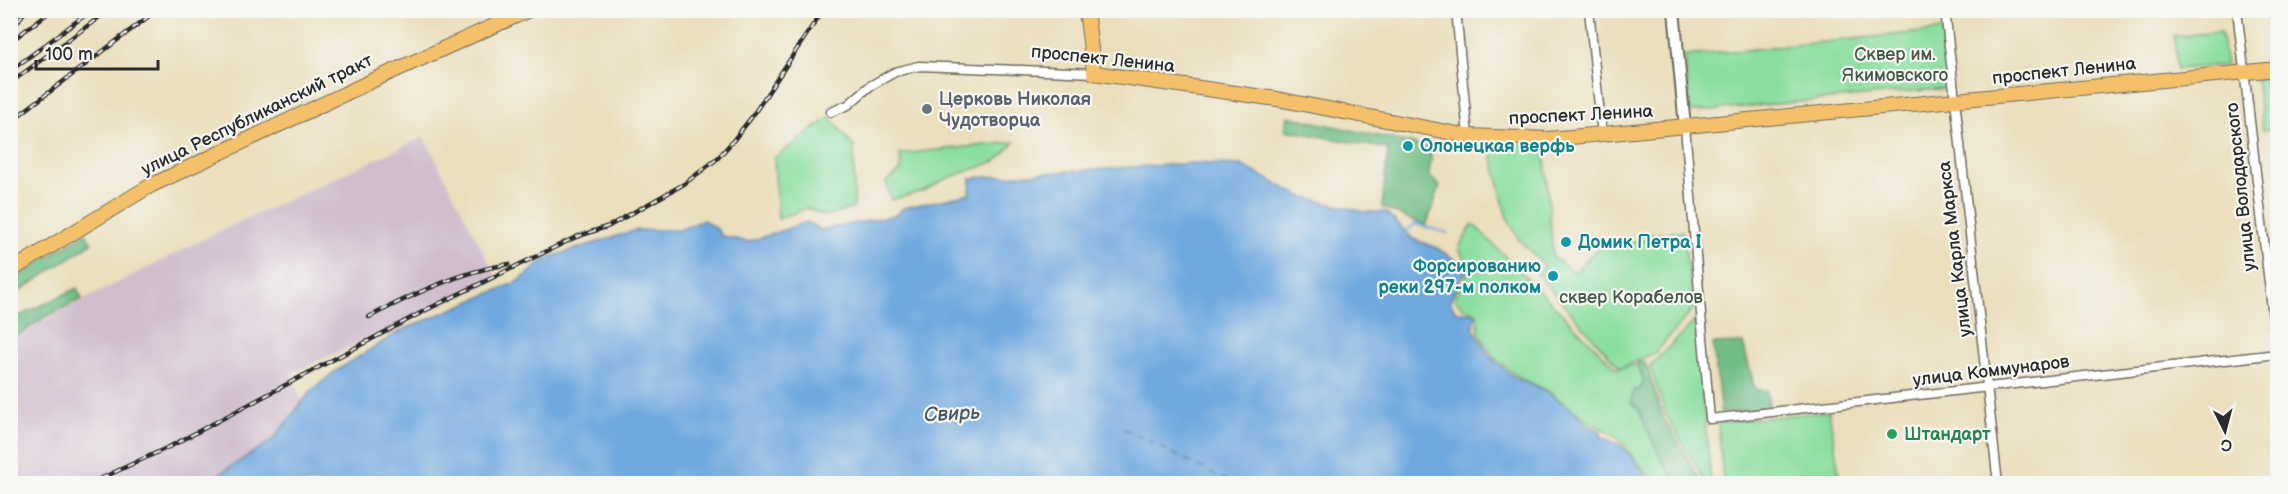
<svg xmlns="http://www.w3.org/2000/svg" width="2288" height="494" font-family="'Balsamiq Sans',sans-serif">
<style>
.industrial{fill:#d0bdce}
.green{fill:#8ade9f;stroke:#5a8465;stroke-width:1.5}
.forest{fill:#6fbd86;stroke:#4d7458;stroke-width:1.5}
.water{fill:#6fa9df;stroke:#4d6a85;stroke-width:1.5}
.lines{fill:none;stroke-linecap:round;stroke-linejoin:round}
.stream{stroke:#6fa9df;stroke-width:2}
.ferry{stroke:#43576a;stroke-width:1.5;stroke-dasharray:8 6;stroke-linecap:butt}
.minor-casing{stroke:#6e6a5d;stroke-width:11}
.tertiary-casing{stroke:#6e6a5d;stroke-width:14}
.primary-casing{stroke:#6e6a5d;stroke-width:16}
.minor{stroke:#fff;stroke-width:8}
.tertiary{stroke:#fff;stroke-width:10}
.primary{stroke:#f4c16a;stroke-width:14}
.rail-casing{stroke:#2b2b2b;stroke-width:4.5}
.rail{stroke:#f6f6f2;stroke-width:2;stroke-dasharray:7;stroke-linecap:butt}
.worship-dot{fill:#6b7280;stroke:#f6f6f2;stroke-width:2}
.culture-dot{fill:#0f9aa8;stroke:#f6f6f2;stroke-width:2}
.leisure-dot{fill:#2e9e5b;stroke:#f6f6f2;stroke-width:2}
.labels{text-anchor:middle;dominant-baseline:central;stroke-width:4.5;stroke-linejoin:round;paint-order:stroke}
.park-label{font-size:18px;fill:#435848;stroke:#f6f6f2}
.street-label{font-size:18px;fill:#2b2b2b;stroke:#f6f6f2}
.worship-label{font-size:18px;font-weight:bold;fill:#5b616d;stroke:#f6f6f2;text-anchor:start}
.culture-label{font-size:18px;font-weight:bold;fill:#0d838f;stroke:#f6f6f2;text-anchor:start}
.leisure-label{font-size:18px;font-weight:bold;fill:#27864d;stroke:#f6f6f2;text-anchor:start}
.water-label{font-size:20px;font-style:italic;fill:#43576a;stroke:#f6f6f2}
</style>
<rect width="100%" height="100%" fill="#f6f6f2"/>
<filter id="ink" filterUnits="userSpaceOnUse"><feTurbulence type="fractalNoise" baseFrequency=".0167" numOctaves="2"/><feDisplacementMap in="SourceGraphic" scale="12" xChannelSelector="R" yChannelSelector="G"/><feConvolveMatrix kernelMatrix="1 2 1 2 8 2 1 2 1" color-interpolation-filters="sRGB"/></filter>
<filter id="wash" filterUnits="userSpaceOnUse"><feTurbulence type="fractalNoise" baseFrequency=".008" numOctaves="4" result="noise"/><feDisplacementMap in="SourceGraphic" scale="24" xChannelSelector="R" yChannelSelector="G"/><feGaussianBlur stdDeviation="1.35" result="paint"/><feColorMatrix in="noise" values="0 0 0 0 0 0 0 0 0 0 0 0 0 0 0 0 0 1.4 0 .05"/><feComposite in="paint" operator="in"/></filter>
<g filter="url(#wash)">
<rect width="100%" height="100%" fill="#eadebb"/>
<path class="industrial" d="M424 137 498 280 290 374 303 402 273 440 205 483 11 484V341L48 318 220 231Z"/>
<g class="green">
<path d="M1942 30 1948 88 1690 112 1685 56Z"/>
<path d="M2221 32 2226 65 2177 69 2174 36Z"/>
<path d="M2277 76V128L2263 130 2256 79Z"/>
<path d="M830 117 854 147V208L824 216 807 208 778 219 774 158Z"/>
<path d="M1015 142 996 161 948 178 923 191 891 200 886 182 901 170 900 154Z"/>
<path d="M1544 144 1553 257 1575 272 1599 247 1644 240V235L1683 231 1693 309 1655 353 1620 368 1537 274 1545 266 1519 240 1506 215 1490 145Z"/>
<path d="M1473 224 1617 369 1634 365 1639 367 1689 483H1655L1615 435 1591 423 1548 391 1517 376 1493 357 1479 333 1477 313C1434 297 1468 291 1467 270 1467 263 1461 255 1459 247Z"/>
<path d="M1695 321 1711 481 1706 483 1666 415 1650 366Z"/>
<path d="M1829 411 1840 480 1845 483H1727L1723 477 1718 423Z"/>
</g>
<g class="forest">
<path d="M1288 116 1432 148 1429 176 1440 186 1426 226 1382 207 1388 149 1285 130Z"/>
<path d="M86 233 92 243 11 297V280Z"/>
<path d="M77 288 82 299 47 316 11 340V320Z"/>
<path d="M1743 343 1755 390H1767L1769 409 1721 413 1713 344Z"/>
<path d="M1643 361 1647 367 1663 417 1702 483H1677L1660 458 1638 409 1631 402 1633 390H1639L1644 382 1637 363Z"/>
</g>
<path class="water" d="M1193 163 1241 165 1300 196 1365 212H1386L1413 239 1437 248 1462 264 1465 273 1459 281 1450 302 1456 312H1472L1476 316 1473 327 1490 357 1514 377 1545 391 1575 412 1589 426 1600 431 1602 437 1620 445 1637 463 1650 483H205L273 440 310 392 334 372 400 331 519 281 547 258 636 230H679L703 220 716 228 722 236 748 242 807 222 821 230 893 216 898 214 903 208 970 194 971 178Z"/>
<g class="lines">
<path class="stream" d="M1406 232 1415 224 1448 233"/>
<path class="ferry" d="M1122 428 1234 484"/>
</g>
</g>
<g filter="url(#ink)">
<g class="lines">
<g class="minor-casing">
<g id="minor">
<path d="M1456 10 1468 136"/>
<path d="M1589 10 1602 134"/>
<path d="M1945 10 1998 484"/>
<path d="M2237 10 2278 360"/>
<path d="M831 112 848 105 870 86 895 72 919 66 1094 73"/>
<path d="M1685 127 1710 419 2277 354"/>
</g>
</g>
<g class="tertiary-casing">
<path id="tertiary" d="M1674 10 1685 127"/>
</g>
<g class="primary-casing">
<g id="primary">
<path d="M1086 10 1094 73 1277 99 1468 136 1548 139 1571 137 2278 69"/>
<path d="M10 271 150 186 378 78 529 10"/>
</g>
</g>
<use href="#minor" class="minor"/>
<use href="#tertiary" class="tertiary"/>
<use href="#primary" class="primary"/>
<g class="rail-casing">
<g id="rail">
<path d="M10 32 26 10"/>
<path d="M10 42 52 10"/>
<path d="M10 71 92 10"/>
<path d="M10 83 109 10"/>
<path d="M10 122 157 10"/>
<path d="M369 317C414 294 459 272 509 264"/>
<path d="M89 484 171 446 428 309 576 237 609 226 684 184 717 159 732 142 751 118 823 10"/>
</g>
</g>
<use href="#rail" class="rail"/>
</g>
</g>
<circle class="worship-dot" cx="927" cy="109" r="6"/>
<g class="culture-dot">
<circle cx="1408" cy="146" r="6"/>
<circle cx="1566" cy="242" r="6"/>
<circle cx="1553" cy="276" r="6"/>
</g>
<circle class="leisure-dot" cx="1892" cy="434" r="6"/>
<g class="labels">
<g class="park-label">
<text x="1895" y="54">Сквер им.<tspan x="1895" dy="21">Якимовского</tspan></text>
<text x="1631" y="297">сквер Корабелов</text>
</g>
<g class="street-label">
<text transform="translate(1103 59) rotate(6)">проспект Ленина</text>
<text transform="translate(2064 71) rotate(-6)">проспект Ленина</text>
<text transform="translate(257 115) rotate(-26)">улица Республиканский тракт</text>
<text transform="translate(1581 115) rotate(-3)">проспект Ленина</text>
<text transform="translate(2241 187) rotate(-96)">улица Володарского</text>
<text transform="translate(1955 249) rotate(-97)">улица Карла Маркса</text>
<text transform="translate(1991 371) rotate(-7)">улица Коммунаров</text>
</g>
<g class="worship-label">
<text x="939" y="99">Церковь Николая<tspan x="939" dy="21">Чудотворца</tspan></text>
</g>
<g class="culture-label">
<text x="1420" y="146">Олонецкая верфь</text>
<text x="1578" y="242">Домик Петра I</text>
<text x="1541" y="266" text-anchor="end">Форсированию<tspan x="1541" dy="21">реки 297-м полком</tspan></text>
</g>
<g class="leisure-label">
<text x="1904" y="434">Штандарт</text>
</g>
<g class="water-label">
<text transform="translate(952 414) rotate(-3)">Свирь</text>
</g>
</g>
<rect width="2288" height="494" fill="none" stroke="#f6f6f2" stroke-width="36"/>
<g transform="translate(2225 431) rotate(174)" stroke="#f6f6f2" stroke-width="4.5" paint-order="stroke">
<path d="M0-4.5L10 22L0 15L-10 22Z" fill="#2b2b2b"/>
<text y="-9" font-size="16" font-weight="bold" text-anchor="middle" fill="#2b2b2b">С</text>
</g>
<path d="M36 60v9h122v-9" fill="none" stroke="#2b2b2b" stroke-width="3"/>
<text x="45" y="60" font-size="18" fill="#2b2b2b" stroke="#f6f6f2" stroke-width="4.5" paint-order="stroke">100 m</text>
</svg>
